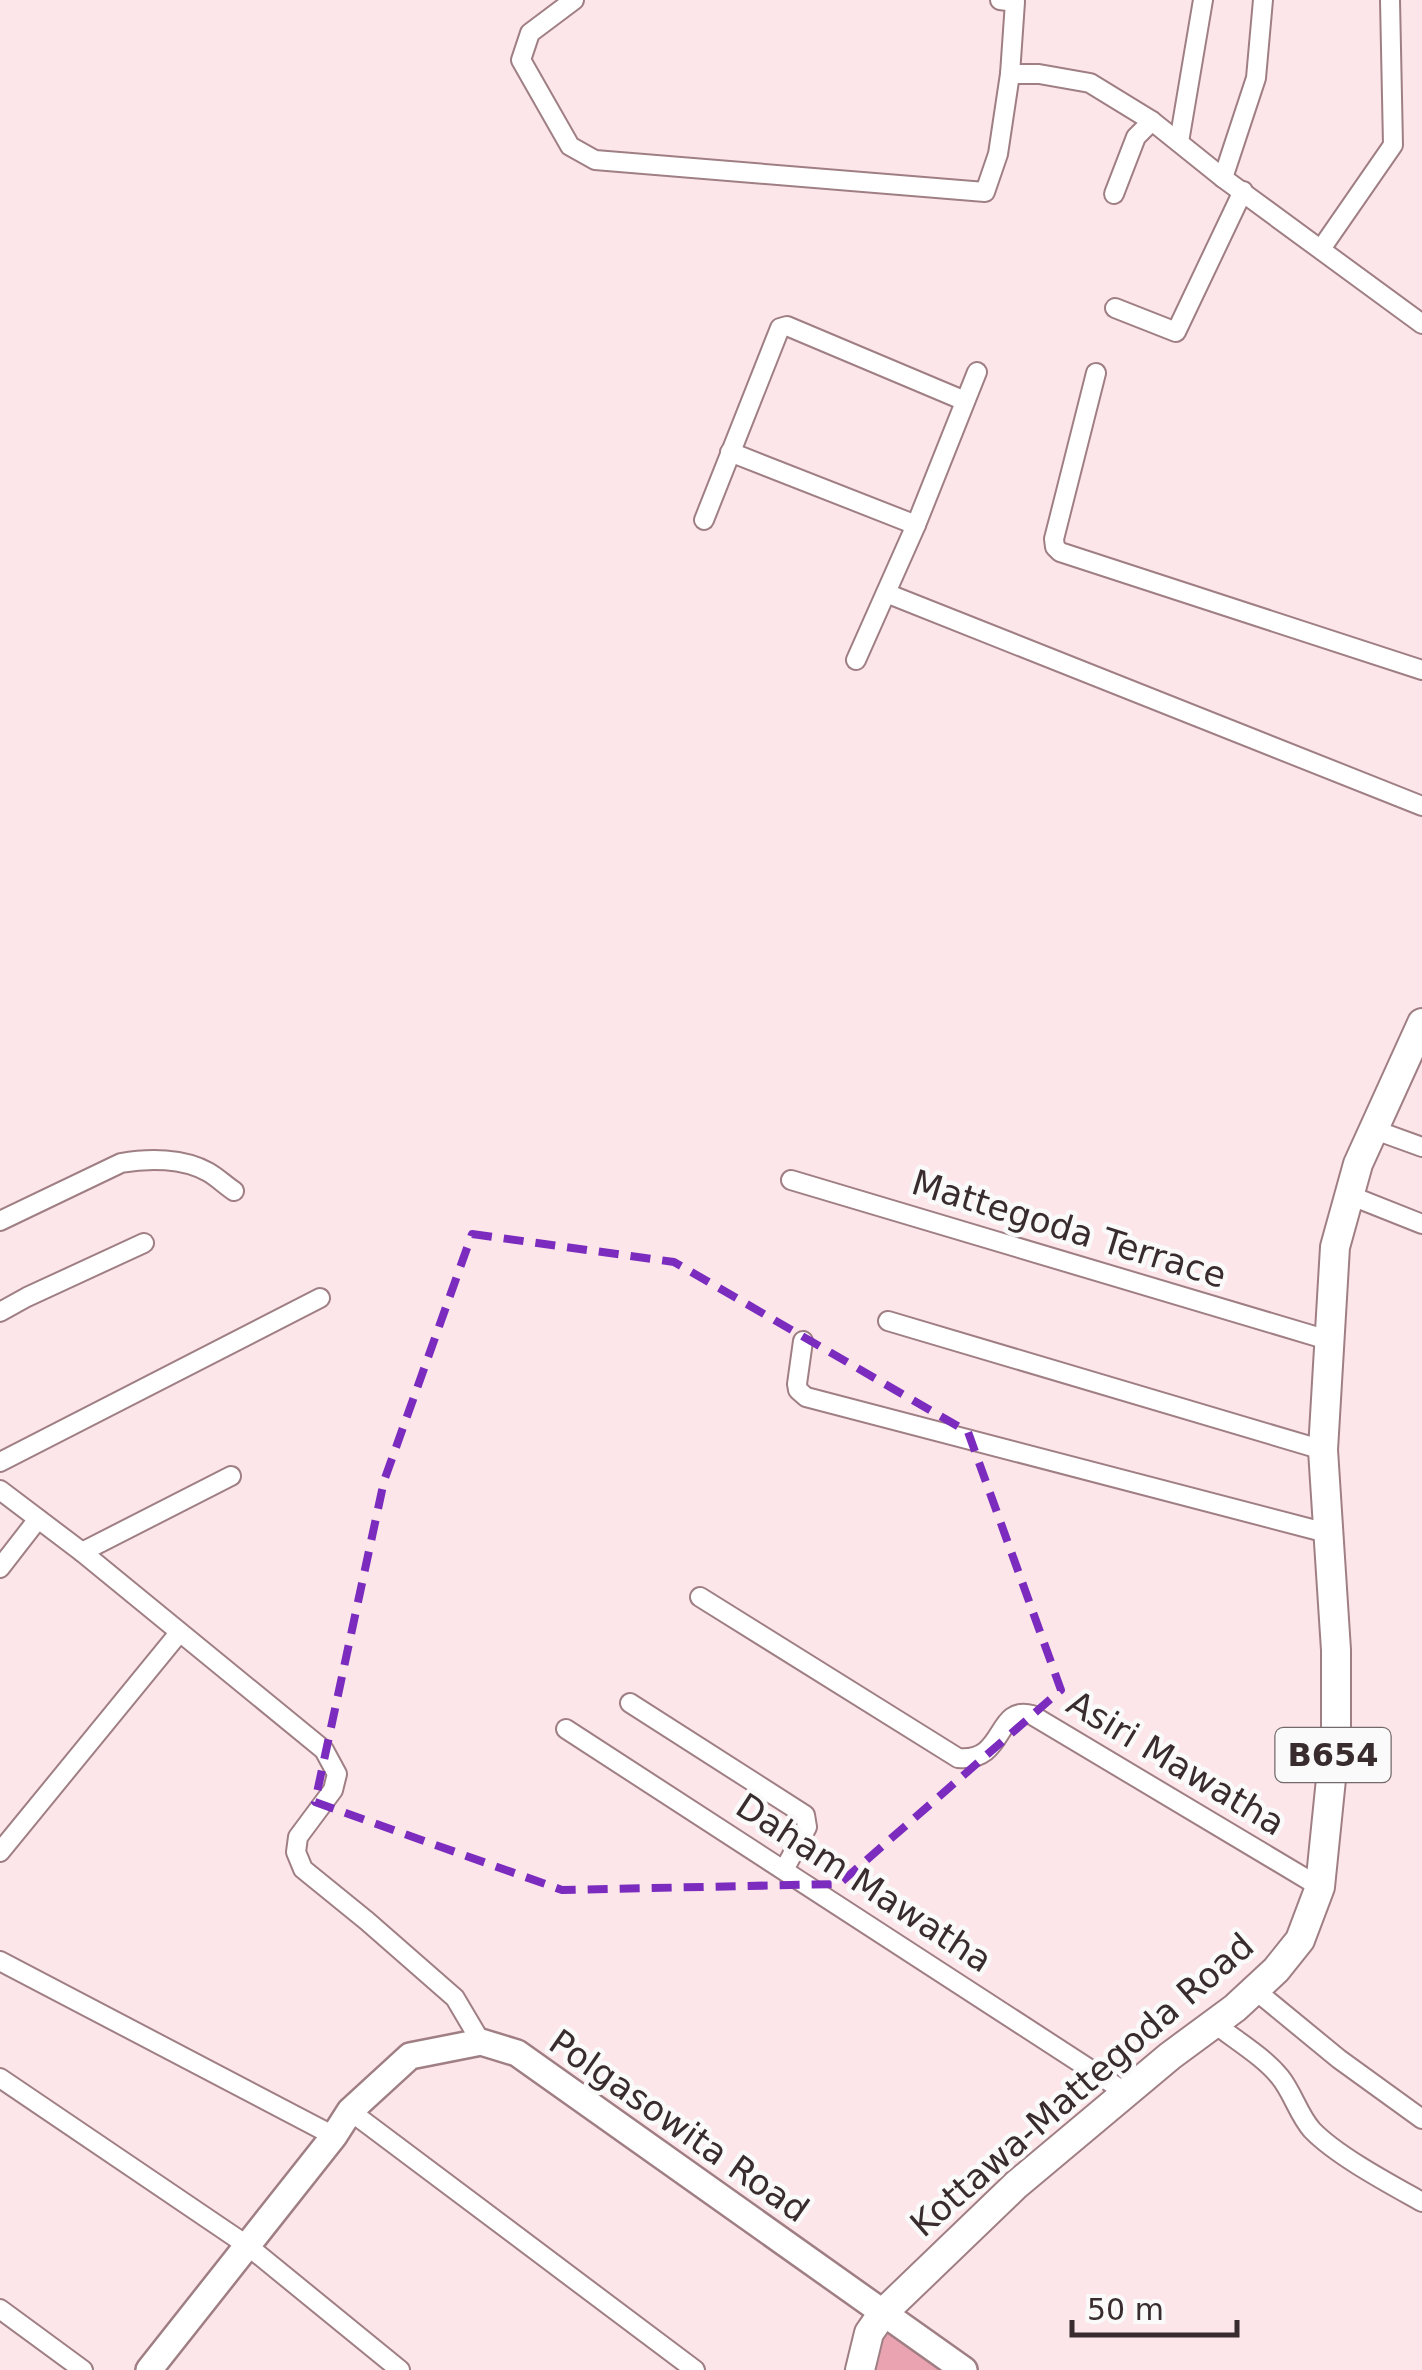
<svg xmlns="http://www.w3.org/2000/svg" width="1422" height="2370" font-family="'DejaVu Sans',sans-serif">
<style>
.green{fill:#eaa3b1}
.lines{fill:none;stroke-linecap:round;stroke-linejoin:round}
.street-casing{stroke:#9f7f84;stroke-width:22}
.secondary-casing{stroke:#9f7f84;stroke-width:30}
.primary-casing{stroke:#9f7f84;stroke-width:32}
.street{stroke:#fff;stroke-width:18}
.secondary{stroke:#fff;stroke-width:25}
.primary{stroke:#fff;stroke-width:28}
.marked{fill:none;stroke:#7b2cbf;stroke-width:8;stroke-dasharray:20 12;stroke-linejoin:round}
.labels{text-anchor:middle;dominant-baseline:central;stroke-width:9;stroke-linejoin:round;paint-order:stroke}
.shield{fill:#fafafa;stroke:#736a6b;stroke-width:2.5}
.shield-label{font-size:32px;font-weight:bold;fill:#392c2e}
.street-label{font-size:35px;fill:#392c2e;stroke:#fafafa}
</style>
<rect width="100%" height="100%" fill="#fce6ea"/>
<path class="green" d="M883 2318 959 2370H874Z"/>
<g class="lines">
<g class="street-casing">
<g id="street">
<path d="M574 0 530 33 521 60 570 146 595 160 985 192 998 154 1010 74 1015 2 1000 0"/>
<path d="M1010 74H1039L1090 83 1152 121 1223 178 1422 324"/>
<path d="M1179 142 1203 0"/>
<path d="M1223 178 1256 78 1263 0"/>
<path d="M1114 194 1136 137 1152 121"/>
<path d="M1321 249 1393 145 1390 0"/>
<path d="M1115 308 1176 332 1243 191"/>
<path d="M1096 373 1054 539 1055 547 1060 552 1422 670"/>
<path d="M730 452 916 525"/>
<path d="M704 520 780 328 787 326 965 401"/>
<path d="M886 593 1422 806"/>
<path d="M856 660 916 525 977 372"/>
<path d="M1375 1130 1422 1147"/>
<path d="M791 1180 1328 1340"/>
<path d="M1349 1195 1422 1224"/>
<path d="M0 1221 121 1163C149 1158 183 1158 208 1172 217 1177 225 1185 234 1191"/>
<path d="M0 1312 27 1297 144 1243"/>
<path d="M888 1321 1323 1450"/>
<path d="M803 1341 797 1384 798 1390 806 1397 1327 1533"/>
<path d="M0 1462 320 1298"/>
<path d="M0 1490 82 1552 324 1750 337 1774 333 1790 298 1837 296 1852 303 1869 367 1921 455 1998 481 2042"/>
<path d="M82 1552 231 1476"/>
<path d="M0 1568 38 1519"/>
<path d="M700 1597 958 1758C1006 1763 995 1704 1032 1715L1320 1887"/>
<path d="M630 1703 805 1815 807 1827 784 1870"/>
<path d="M566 1729 1125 2092"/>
<path d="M0 1852 179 1633"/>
<path d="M0 1961 334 2136"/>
<path d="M1255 1990 1339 2059 1422 2119"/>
<path d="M1214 2023C1235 2040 1263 2056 1280 2077 1293 2093 1298 2114 1312 2130 1337 2156 1390 2184 1422 2202"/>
<path d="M0 2078 248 2246 400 2370"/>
<path d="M350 2111 695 2370"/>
<path d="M0 2309 83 2370"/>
</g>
</g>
<g class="secondary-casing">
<path id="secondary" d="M149 2370 334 2136 350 2111 410 2056 481 2042 517 2053 964 2370"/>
</g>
<g class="primary-casing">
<path id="primary" d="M860 2370 869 2333 883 2313 1016 2185 1170 2056 1235 2008 1276 1970 1300 1940 1320 1887 1336 1730V1650L1323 1450 1335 1247 1358 1164 1422 1023"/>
</g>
<use href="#street" class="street"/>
<use href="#secondary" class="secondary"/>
<use href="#primary" class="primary"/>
</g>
<path class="marked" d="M472 1234 674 1262 968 1432 1061 1690 839 1884 562 1890 315 1802 384 1481Z"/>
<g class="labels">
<rect class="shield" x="1275.5" y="1728" width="115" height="54" rx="8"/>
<g class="shield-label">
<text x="1333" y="1755">B654</text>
</g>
<g class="street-label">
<text transform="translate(1069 1229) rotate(17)">Mattegoda Terrace</text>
<text transform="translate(1176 1763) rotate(31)">Asiri Mawatha</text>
<text transform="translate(864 1883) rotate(33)">Daham Mawatha</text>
<text transform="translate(1082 2085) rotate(-41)">Kottawa-Mattegoda Road</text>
<text transform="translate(679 2126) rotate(35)">Polgasowita Road</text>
</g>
</g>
<path d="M1072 2320v15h165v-15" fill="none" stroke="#392c2e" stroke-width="5"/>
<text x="1087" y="2320" font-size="30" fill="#392c2e" stroke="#fafafa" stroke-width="8" paint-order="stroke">50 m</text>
</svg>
